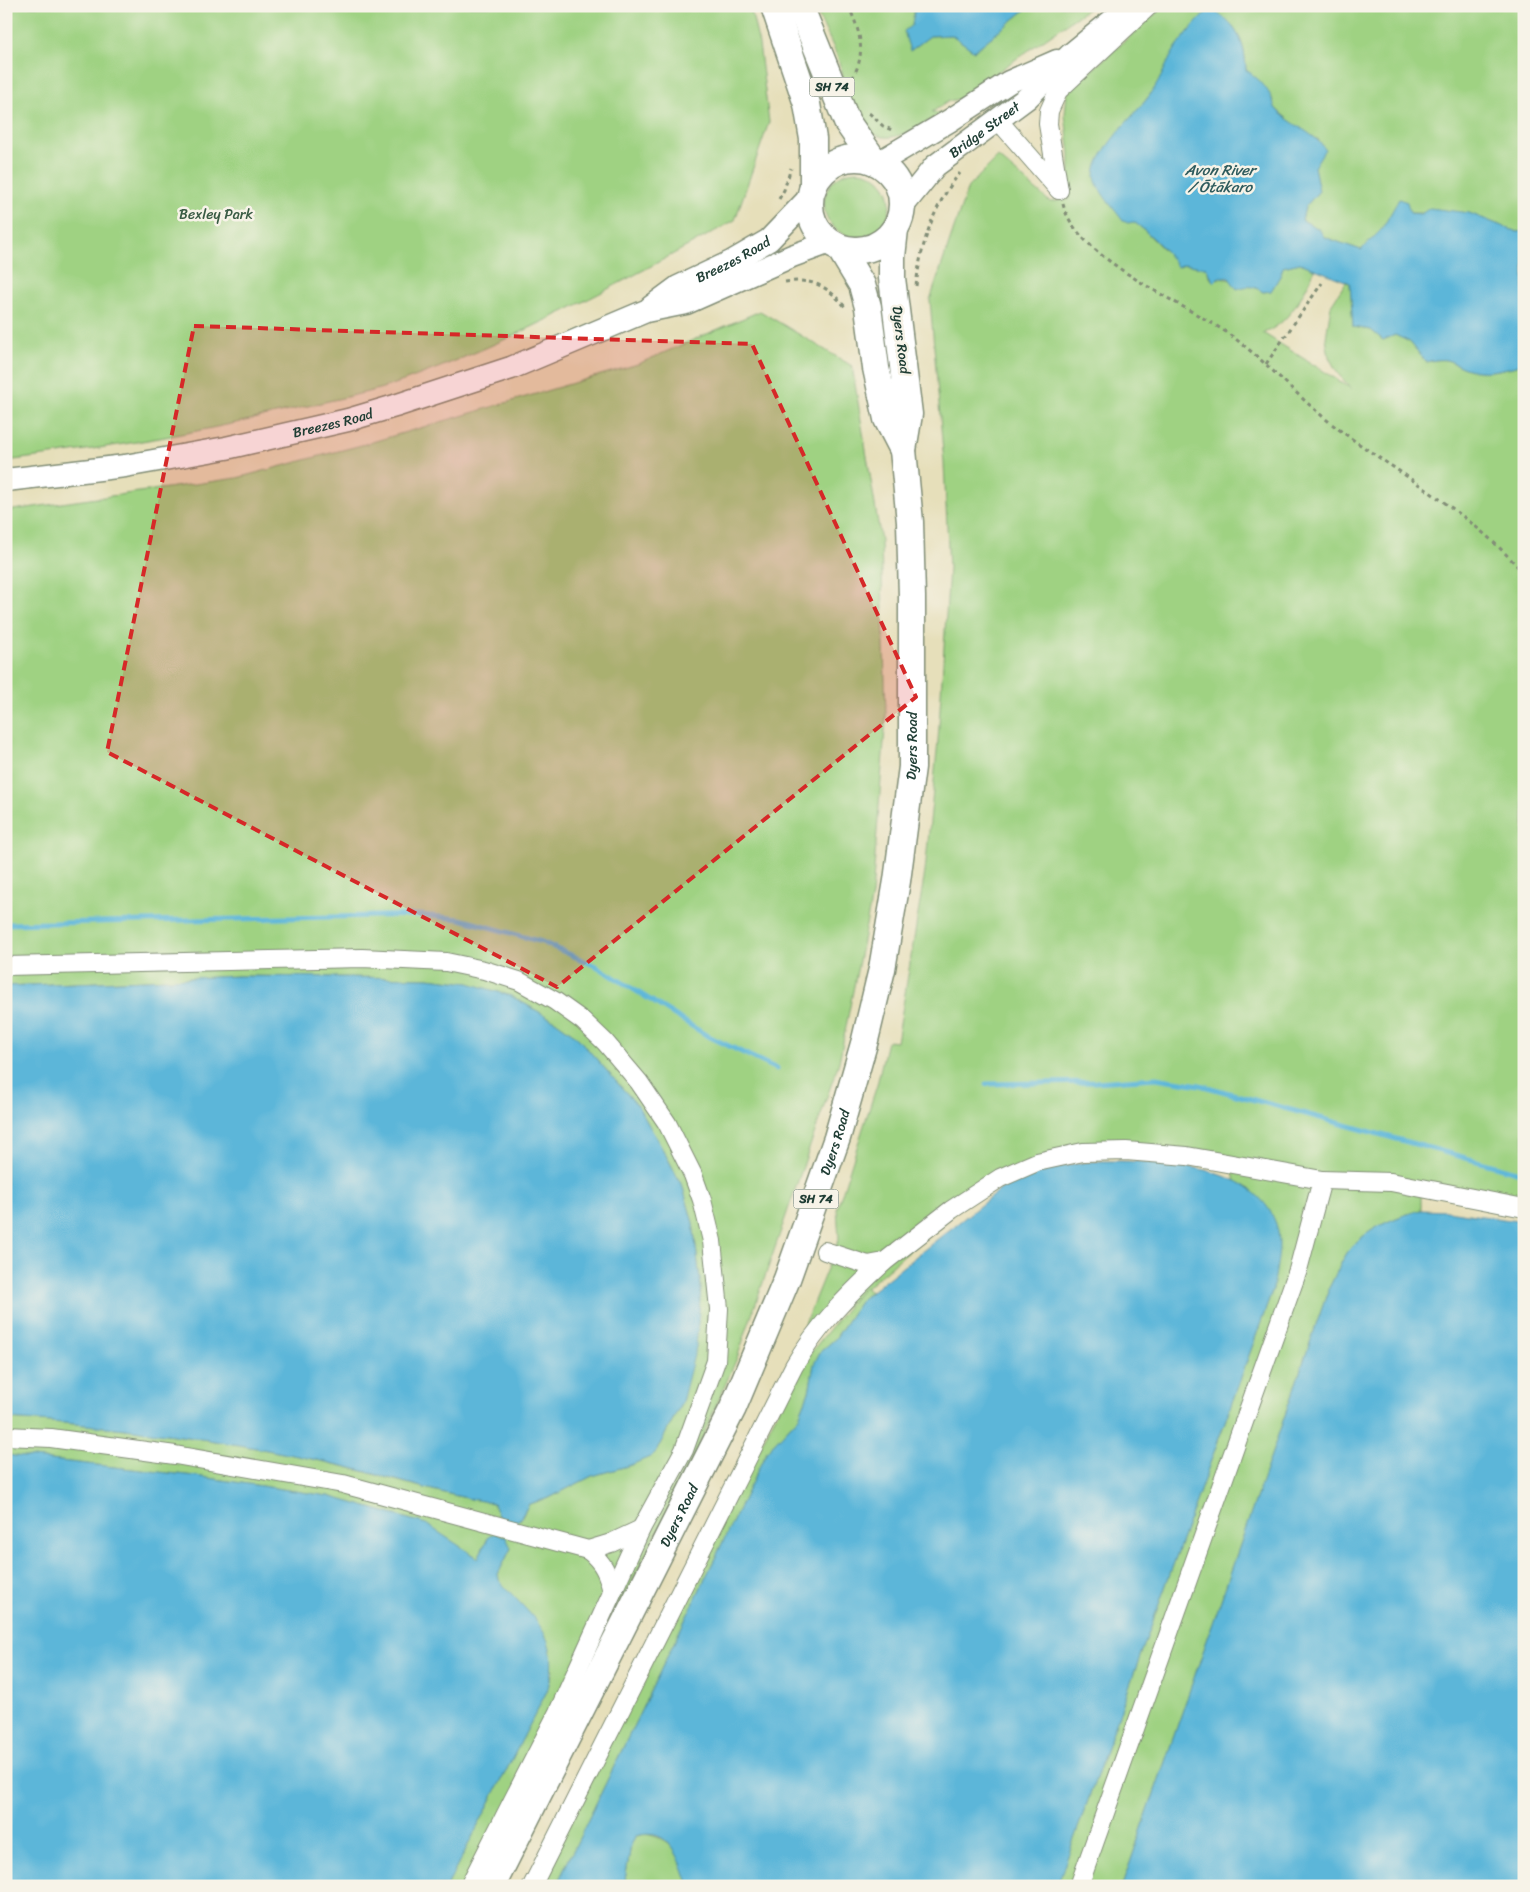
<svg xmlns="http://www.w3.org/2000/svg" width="1530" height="1892" font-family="Sriracha,sans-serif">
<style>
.green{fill:#9fd282;stroke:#5f885b}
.water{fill:#5bb6d9;stroke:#3d7a86}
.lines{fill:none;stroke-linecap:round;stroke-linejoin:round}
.stream{stroke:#5bb6d9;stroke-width:5}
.minor-casing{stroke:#828e77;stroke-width:20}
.major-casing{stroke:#828e77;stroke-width:25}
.highway-casing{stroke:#828e77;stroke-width:29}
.path{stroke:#828e77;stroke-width:3;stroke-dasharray:4 4;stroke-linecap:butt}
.minor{stroke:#fff;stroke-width:18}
.major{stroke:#fff;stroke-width:22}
.highway{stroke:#fff;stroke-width:26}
.marked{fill:#d62828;fill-opacity:0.2;stroke:#d62828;stroke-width:4;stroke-dasharray:10 6;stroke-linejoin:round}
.labels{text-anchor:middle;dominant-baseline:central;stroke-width:5;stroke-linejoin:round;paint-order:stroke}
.shield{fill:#f7f3e8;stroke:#60746a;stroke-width:1}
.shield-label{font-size:12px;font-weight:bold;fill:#1f3d34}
.street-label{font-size:14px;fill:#1f3d34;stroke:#f7f3e8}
.park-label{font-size:14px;fill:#395b44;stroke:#f7f3e8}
.water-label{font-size:15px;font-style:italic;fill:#2e5b5d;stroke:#f7f3e8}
</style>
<rect width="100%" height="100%" fill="#f7f3e8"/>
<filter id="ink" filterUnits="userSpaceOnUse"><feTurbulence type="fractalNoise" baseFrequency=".02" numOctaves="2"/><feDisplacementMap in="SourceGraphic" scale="10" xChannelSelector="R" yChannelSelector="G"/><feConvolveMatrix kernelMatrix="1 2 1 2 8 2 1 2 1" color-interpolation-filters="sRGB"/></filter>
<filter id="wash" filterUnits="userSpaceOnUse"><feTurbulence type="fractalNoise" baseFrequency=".0096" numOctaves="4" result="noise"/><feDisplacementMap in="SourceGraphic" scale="20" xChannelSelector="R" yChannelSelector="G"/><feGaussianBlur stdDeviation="1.12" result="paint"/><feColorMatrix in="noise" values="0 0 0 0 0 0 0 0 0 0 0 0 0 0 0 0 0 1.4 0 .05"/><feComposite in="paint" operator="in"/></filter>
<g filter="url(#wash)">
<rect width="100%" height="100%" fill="#e6dfba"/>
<g class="green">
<path d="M6 6H750L759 44 769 122 735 220C625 281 514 342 395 384 369 393 340 398 312 405 212 431 109 448 6 461Z"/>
<path d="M814 6H915L910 51 930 36 952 35 974 51 1030 6H1092L959 99 949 101 932 112 941 113C894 145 865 153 846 88 843 80 842 70 839 62 833 43 822 25 814 6Z"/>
<path d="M1164 6H1524V231L1517 232 1469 213H1410L1400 199 1382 229 1361 250 1324 237 1319 229 1302 220 1305 207 1319 191 1314 167 1319 140 1298 128 1275 108 1272 98 1246 70C1245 40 1236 24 1210 8 1190 37 1171 68 1149 96 1129 122 1102 144 1095 177L1113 206 1143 229 1171 257 1177 267 1185 264 1206 268 1211 279C1225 276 1252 284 1263 292L1271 291 1280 276 1283 267 1300 263 1315 269C1304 293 1290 324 1263 333L1352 389 1338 374 1329 357 1326 338 1331 305 1346 282 1350 283 1353 327 1371 330 1383 340 1395 335 1410 342 1426 362C1454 355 1449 365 1472 370 1489 374 1507 368 1524 364V1205L1421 1184V1210C1395 1217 1363 1230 1347 1253 1340 1264 1335 1277 1329 1288L1122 1886H1057L1273 1289 1278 1243 1250 1189 1235 1182 1231 1159 1120 1146 997 1174 802 1344 797 1343 839 1239 837 1209 877 1085 887 1041 897 1042 925 872 938 741 949 568 944 463 930 300 968 187 998 157 1050 202 1069 199 1070 154 1065 115 1067 92Z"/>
<circle cx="857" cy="204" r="33"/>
<path d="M760 311 852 366 881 541 886 716 872 895 839 1062 737 1358 688 1470 596 1655 463 1886H447L547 1691 553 1671 499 1580 498 1574 511 1548 488 1538 478 1558 423 1523 328 1496 195 1476 6 1455V1419C113 1425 222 1439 326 1462 382 1475 437 1494 493 1503L500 1521 521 1519 529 1504 549 1498 592 1476 631 1465 656 1452 682 1402 701 1288 693 1223 683 1188 668 1159 638 1106 576 1036 555 1021 511 996 468 983 428 978 239 976 6 986V511L237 478 369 443 638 364Z"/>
<path d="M864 1287 870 1292 862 1299 835 1339 820 1352 814 1365 809 1392 799 1417 767 1451 556 1886H536L803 1362Z"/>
<path d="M644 1834C676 1838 680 1859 689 1886H624L631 1845 636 1836Z"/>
</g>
<g class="water">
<path d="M915 6H1030L974 51 952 35 930 36 910 51 904 31 912 25Z"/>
<path d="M1210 8C1236 24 1245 40 1246 70 1257 77 1267 87 1272 99 1274 103 1274 107 1277 110 1291 125 1314 132 1325 149L1314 167 1319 191 1305 207 1302 220 1319 229 1324 237 1361 250 1382 229 1399 199 1407 202 1410 213 1421 214 1430 208 1469 213 1517 232 1524 231V364C1507 368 1489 374 1472 370 1449 365 1454 355 1426 362L1410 342 1395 335 1383 340 1371 330 1353 327 1350 283 1300 263 1283 267 1280 276 1271 291 1263 292C1254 286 1248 285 1237 289L1229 278 1219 277 1214 282 1206 268 1185 264 1177 267C1166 249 1150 234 1134 222L1128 223 1123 221C1116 211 1095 188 1095 176 1094 152 1136 114 1150 95 1162 79 1168 57 1180 42 1189 30 1200 19 1210 8Z"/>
<path d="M239 976 428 978 469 983 511 996 555 1021 576 1036 638 1106 668 1159 683 1188 693 1223 701 1288 696 1347 682 1402 656 1452 650 1457 631 1465 592 1476 549 1498 529 1504 520 1519 511 1524 500 1521 493 1503C436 1494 382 1474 326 1462 222 1439 113 1425 6 1419V986Z"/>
<path d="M1102 1161C1156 1161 1255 1162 1276 1224 1283 1244 1276 1269 1273 1289L1057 1886H689C680 1860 671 1826 636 1836L631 1845 624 1886H556L767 1451 799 1417 809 1392 814 1364 820 1352 835 1339 862 1299 1006 1185C1037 1170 1067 1163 1102 1161Z"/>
<path d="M1421 1210 1447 1211 1524 1222V1886H1122L1329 1288C1335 1277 1340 1264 1347 1253 1363 1230 1395 1217 1421 1210Z"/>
<path d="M6 1455 195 1476 328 1496 426 1524 478 1558 488 1538 495 1533 506 1537 511 1548 498 1574 499 1580C531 1618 564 1634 547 1691L447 1886H6Z"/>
</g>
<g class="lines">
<g class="stream">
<path d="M6 924 421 915 460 919 542 942 598 967 706 1035 777 1069"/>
<path d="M986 1084 1095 1082 1156 1078 1200 1085 1524 1174"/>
</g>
</g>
</g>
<g filter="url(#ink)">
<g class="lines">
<g class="minor-casing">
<g id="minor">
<path d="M998 120 1059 190"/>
<path d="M1059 190 1048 124 1049 111 1058 91 1149 6"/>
<path d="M6 966 362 958 446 962 484 970 519 981 555 1001 583 1021 605 1042 639 1082 667 1123 693 1175 702 1200 712 1241 719 1309 716 1361 684 1450 641 1529 558 1712 469 1886"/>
<path d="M1322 1180 1391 1182 1524 1208"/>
<path d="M825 1251 868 1265 884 1262 951 1210 1000 1178 1037 1162 1083 1152 1126 1151 1187 1156 1322 1180 1298 1270 1079 1886"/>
<path d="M6 1436 51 1438 175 1455 343 1484 588 1550 611 1543 641 1529"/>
<path d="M588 1550C603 1562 608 1573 612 1592"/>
<path d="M532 1886 794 1366C817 1326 850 1293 884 1262"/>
</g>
</g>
<g class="major-casing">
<g id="major">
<path d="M878 163 949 121 1009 82 1057 61"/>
<path id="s1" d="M902 207 935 166 1027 98 1070 55 1130 6"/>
<path id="s2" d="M651 307 678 287 731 262 769 240 811 196"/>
<path id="s3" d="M6 480 125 466 226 448 348 420 395 406 511 368 646 311 686 303 792 256 830 242"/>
</g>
</g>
<g class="highway-casing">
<g id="highway">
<path d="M774 6 807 104 813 139V188"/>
<path d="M800 6 847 122 875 162"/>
<circle cx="856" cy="204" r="46"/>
<path d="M839 247 862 285 868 307 876 368 887 419 903 450"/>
<path id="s4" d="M492 1886 733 1408 787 1279 837 1138 865 1040 882 969 897 881 912 767V597L910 522 903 450 909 414 892 278V257L895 229"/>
</g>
</g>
<g class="path">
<path d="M848 6C860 29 867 55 852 78"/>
<path d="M869 113 883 126 894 131"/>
<path d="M779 199 784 190 791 168"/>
<path d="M1063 204C1076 258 1181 302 1226 332 1266 360 1298 398 1337 428 1400 475 1473 513 1524 574"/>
<path d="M785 282C813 278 828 286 846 308"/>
<path d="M916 286C921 244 933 206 960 173"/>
<path d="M1266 364 1322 283"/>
</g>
<use href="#minor" class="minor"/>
<use href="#major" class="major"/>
<use href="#highway" class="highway"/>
</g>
</g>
<path class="marked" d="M194 326 752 344 916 697 557 987 107 752Z"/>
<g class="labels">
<g class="shield">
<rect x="809.5" y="77.5" width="45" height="19" rx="4"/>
<rect x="793.5" y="1189.5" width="45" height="19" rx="4"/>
</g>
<g class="shield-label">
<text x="832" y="87">SH 74</text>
<text x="816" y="1199">SH 74</text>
</g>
<g class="street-label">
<text stroke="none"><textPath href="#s1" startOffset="114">Bridge Street</textPath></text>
<text stroke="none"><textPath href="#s2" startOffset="95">Breezes Road</textPath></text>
<text transform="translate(901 340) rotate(83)">Dyers Road</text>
<text stroke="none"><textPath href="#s3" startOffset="332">Breezes Road</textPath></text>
<text stroke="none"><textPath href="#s4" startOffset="1225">Dyers Road</textPath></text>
<text stroke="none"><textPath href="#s4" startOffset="820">Dyers Road</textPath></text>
<text stroke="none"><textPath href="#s4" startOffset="415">Dyers Road</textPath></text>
</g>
<g class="park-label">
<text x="216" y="214">Bexley Park</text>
</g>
<g class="water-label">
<text x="1220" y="170">Avon River<tspan x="1220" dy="17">/ Ōtākaro</tspan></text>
</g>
</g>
<rect width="1530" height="1892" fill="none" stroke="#f7f3e8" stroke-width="25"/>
</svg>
